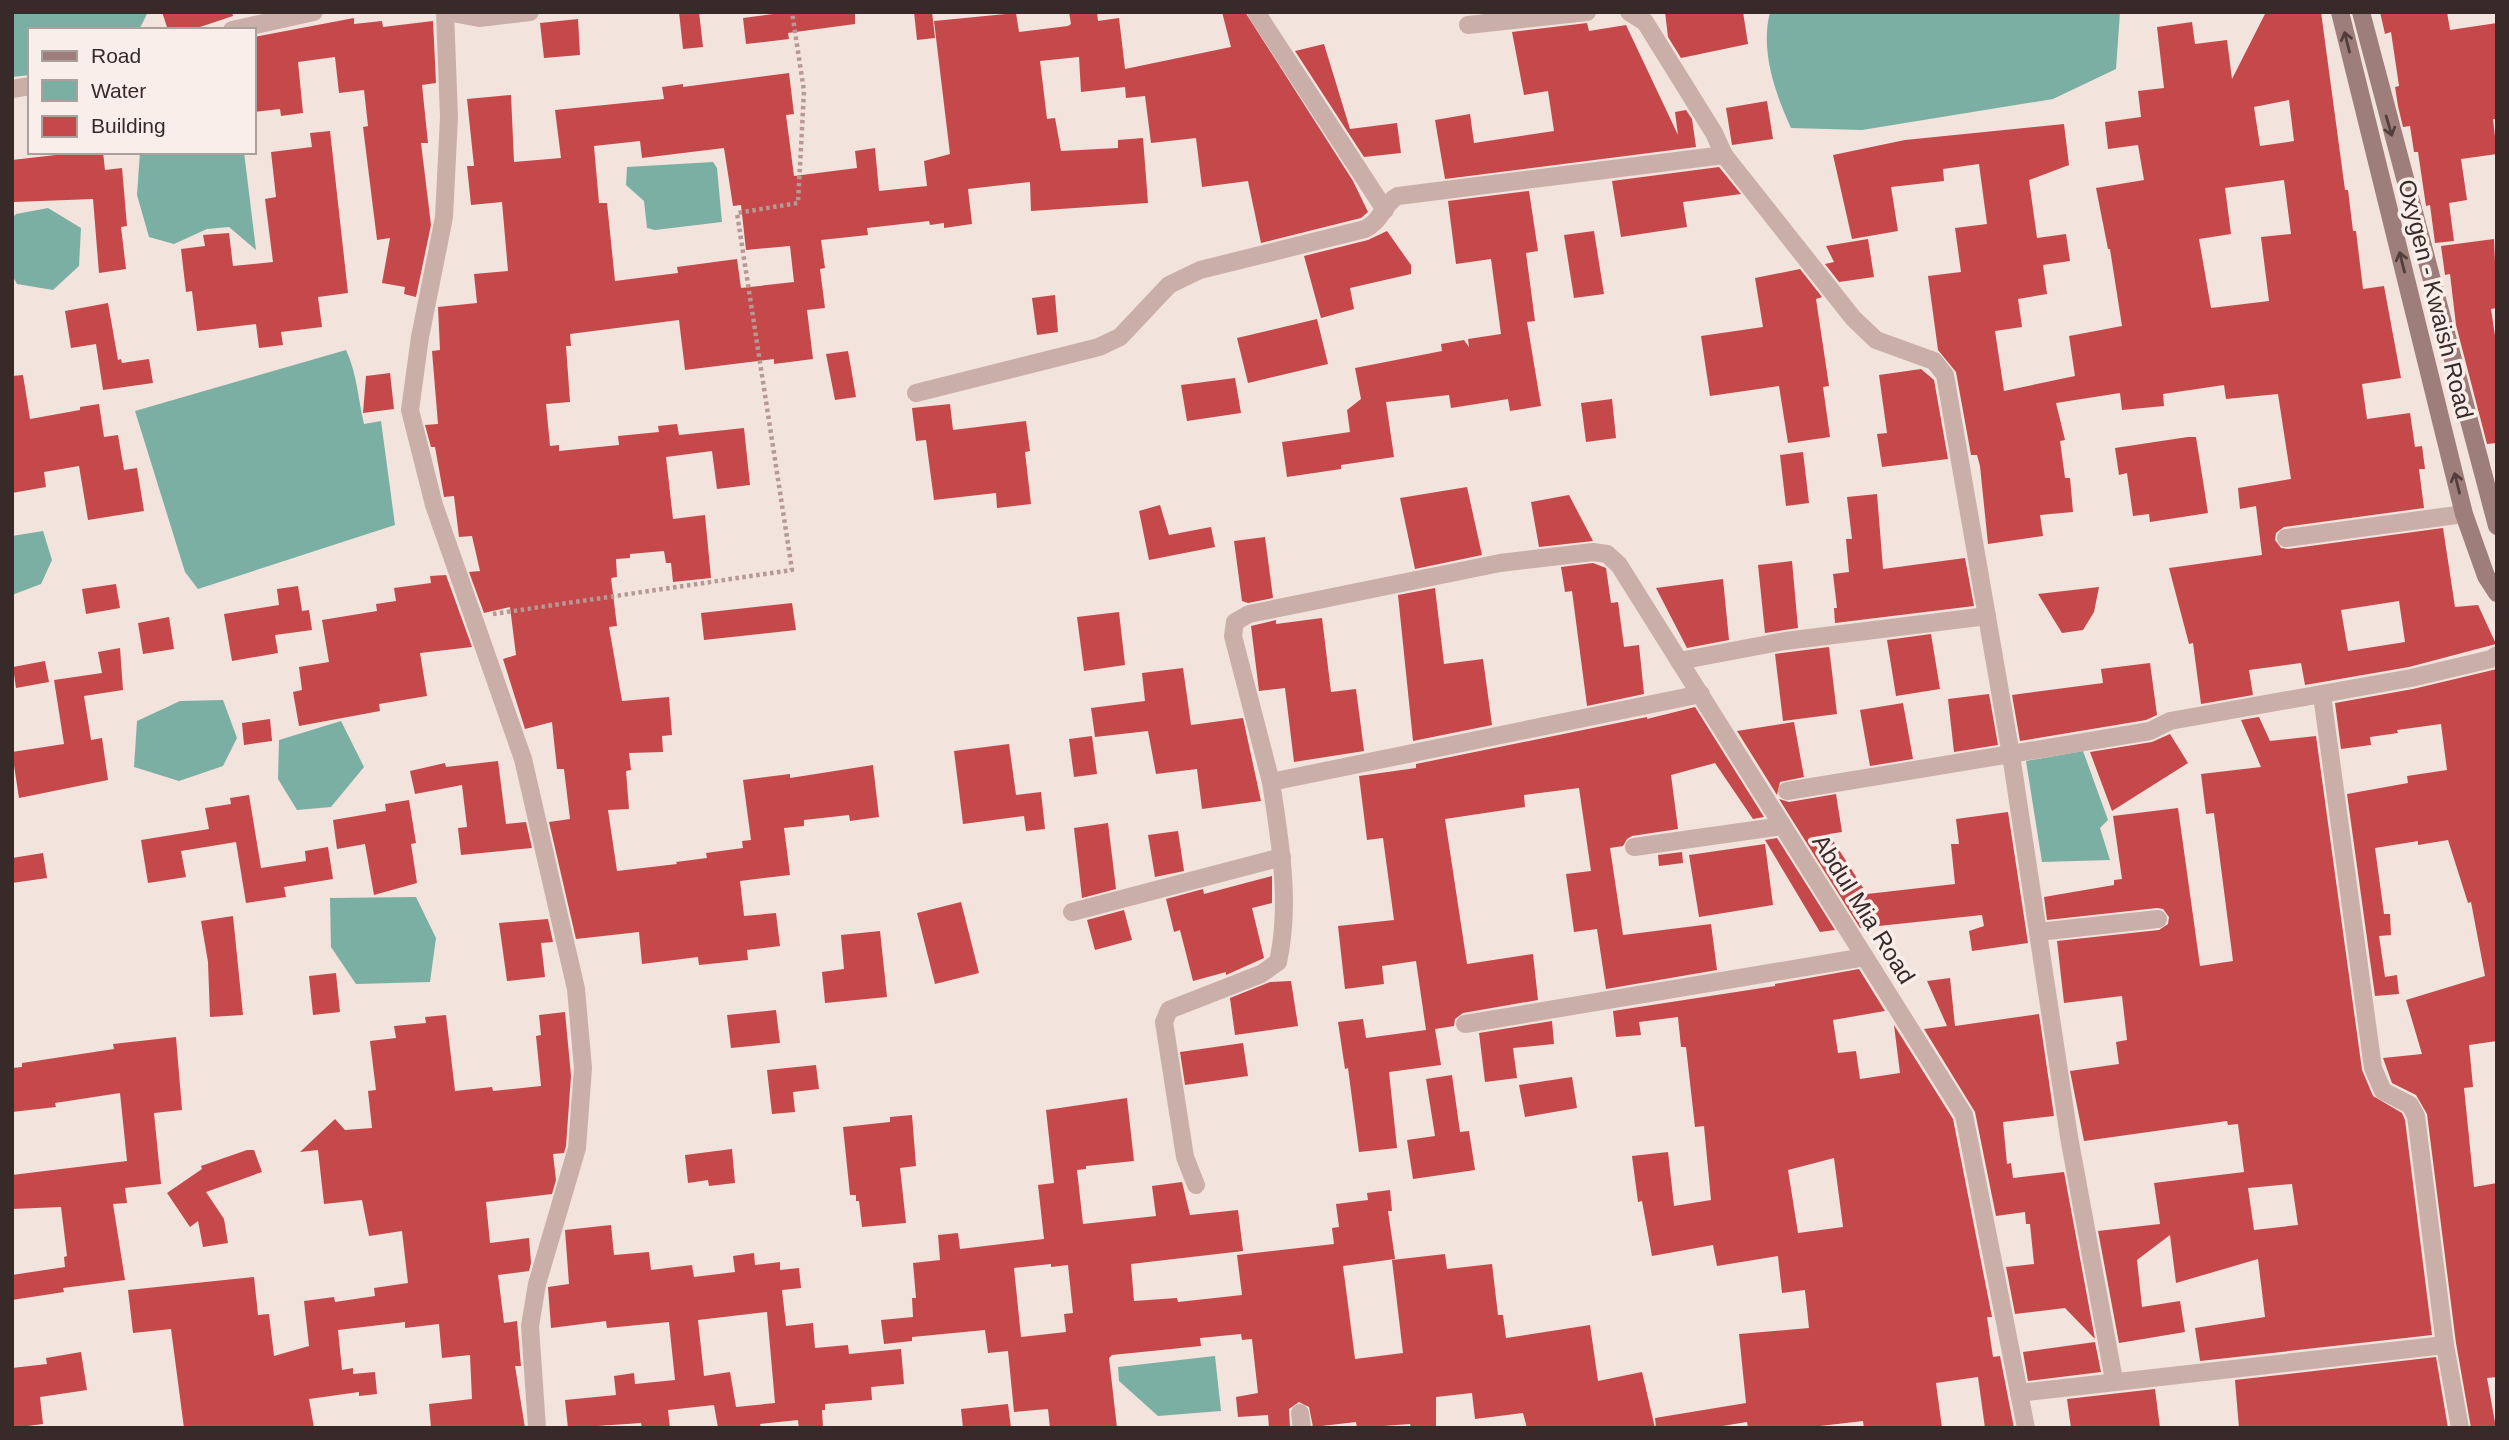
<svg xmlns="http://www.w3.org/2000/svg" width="2509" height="1440" font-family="Arial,sans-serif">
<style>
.water{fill:#7cafa4}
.building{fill:#c5484b;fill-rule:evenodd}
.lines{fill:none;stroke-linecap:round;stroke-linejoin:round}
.path{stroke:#b69993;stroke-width:4.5;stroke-dasharray:3.5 3.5;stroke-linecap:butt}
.street{stroke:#caafa9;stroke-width:18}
.secondary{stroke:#9e7e7a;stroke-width:18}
.oneway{stroke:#523f3d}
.labels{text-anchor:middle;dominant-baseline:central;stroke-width:7;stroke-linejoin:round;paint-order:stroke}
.street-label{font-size:24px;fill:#382a29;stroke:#faeeea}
</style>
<rect width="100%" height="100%" fill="#f2e3dd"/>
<g class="water">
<path d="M12 12H148L139 30H30V75L12 77Z"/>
<path d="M1770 12H2120L2116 69 2053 99 1862 130 1791 128C1775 93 1760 51 1770 12Z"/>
<path d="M140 152H244L256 250 229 227 207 229 174 244 149 237 137 195Z"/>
<path d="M713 162 717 168 722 222 655 230 647 228 644 201 626 185 627 167Z"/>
<path d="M48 208 81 228 79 266 53 290 17 284 12 275V218L16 214Z"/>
<path d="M346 350C357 373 358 399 364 424L381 421 395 525 198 589 185 572 135 411Z"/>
<path d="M43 531 52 560 41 584 12 595V536Z"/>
<path d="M223 700 237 738 223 766 179 781 134 767 137 721 180 701Z"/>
<path d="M341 721 364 767 331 807 297 810 278 779 279 740Z"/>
<path d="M2083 751 2108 820 2100 828 2110 860 2042 862 2026 761Z"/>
<path d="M416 897 436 938 430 982 356 984 331 947 330 898Z"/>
<path d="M1215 1356 1221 1411 1158 1416 1119 1381 1118 1367Z"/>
</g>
<g class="building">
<path d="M162 12H232L233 16 191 30H168Z"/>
<path d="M679 12H699L703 47 683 49Z"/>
<path d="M788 12H855V24L788 33 789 39 746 44 743 18Z"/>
<path d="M914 12H932L935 38 917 40Z"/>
<path d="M1069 12H1097L1098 21 1119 18 1125 69 1231 47 1222 12H1245L1353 181 1368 212 1361 218 1261 243 1248 181 1202 187 1196 138 1151 143 1145 96 1126 98 1125 87 1081 92 1079 57 1040 61 1047 119 1055 118 1061 151 1118 148V140L1143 138 1148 203 1031 211 1030 182 968 189 972 224 944 228V223L930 225 929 221 867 228 868 235 821 240 825 268 820 269 825 308 807 310 813 359 774 364V359L685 370 679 320 570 334 571 346H566L570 402 546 404 550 446 559 445V451L619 445 618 436 659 432 658 426 677 424 679 435 744 428 750 485 717 489 712 451 666 457 673 519 705 515 711 578 673 582 671 563H666L664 551 630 554V558L616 559 617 577 611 578 617 626 609 627 622 701 669 697 672 735 662 736 663 752 629 753 631 770 626 771 629 809 608 810 617 871 677 864 676 862 707 858 706 853 743 848 742 841 751 840 743 780 790 774V778L873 765 879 817 850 821 849 815 804 820V826L784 828 790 875 740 881 744 916 776 913 780 946 747 950 748 960 699 965 698 957 642 964 639 932 576 939 549 822 570 819 564 769H557L552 722 525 729 503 659 516 655 510 607 484 613 469 572 480 571 472 536 459 537 454 496 444 497 435 447H431L425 425 438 424 432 351 440 350 438 307 477 303 474 274 508 271 502 202 471 205 467 166H474L467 99 511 95 514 162 561 158 555 110 664 99 662 87 683 84V87L789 73 794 114 786 115 794 176 857 168 855 151 875 148 879 191 927 186 924 161 950 154 934 21 1016 13 1019 32 1068 26 1071 24ZM640 141 642 158 724 148 733 206 741 205 746 250 790 246 794 282 741 288 737 259 677 267 678 273 615 281 607 203H599L594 146Z"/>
<path d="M1665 12H1743L1748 44 1681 58 1668 37Z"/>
<path d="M2266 12H2321L2345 190H2348L2353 231H2356L2363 289 2384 286 2401 378 2362 384 2367 419 2410 413 2415 447 2422 446 2425 469H2419L2424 508 2284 527 2276 533 2275 540 2281 548 2288 549 2443 528 2455 607 2478 605 2496 644 2409 667 2305 685 2301 663 2249 670 2253 695 2201 704 2193 643 2189 644 2169 568 2262 555 2256 506 2240 509 2238 488 2291 479 2278 394 2226 399 2224 385 2163 394 2164 406 2122 410 2120 393 2056 403 2065 440 2060 441 2065 478H2070L2073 512 2040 515 2043 536 1988 544 1980 466 1977 455H1971L1956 372 1938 350 1928 276 1961 272 1955 228 1987 224 1979 164 1943 169 1944 181 1891 187 1898 231 1852 239 1833 155 1905 140 2064 124 2069 165 2029 180 2037 238 2066 234 2070 261 2043 265 2047 294 2018 299 2022 327 1995 331 2004 391 2075 376 2069 336 2122 326 2110 249H2108L2096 188 2144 180 2138 145 2108 149 2105 122 2141 117 2138 91 2164 88 2157 27 2192 22 2195 44 2227 40 2232 79ZM2289 100 2294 141 2260 146 2254 107ZM2284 180 2291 234 2261 237 2269 301 2211 308 2199 239 2231 234 2225 188ZM2399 601 2405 642 2348 651 2341 610Z"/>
<path d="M2380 12H2447L2450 30 2497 23V119H2493L2497 154 2461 159 2467 200 2449 203 2454 241 2435 243 2430 205 2426 206 2418 152H2414L2410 126 2403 127 2398 106 2395 87 2399 86 2391 32 2385 34Z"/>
<path d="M354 18V24L382 21 383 27 433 21 436 83 422 85 428 143H421L431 225 416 297 404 294 405 287 382 283 390 238 377 240 363 127 368 126 364 90 339 93 335 57 298 62 303 113 281 116 280 109 254 112V37Z"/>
<path d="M578 19 580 55 544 58 540 23Z"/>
<path d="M1587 23 1589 31 1626 25 1678 135 1675 112 1686 110 1692 119 1696 147 1445 179 1435 120 1470 114 1474 143 1554 131 1548 91 1524 95 1512 32Z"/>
<path d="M1324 44 1350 129 1397 123 1401 153 1364 157 1295 51Z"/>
<path d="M1767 101 1773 139 1732 145 1726 108Z"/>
<path d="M330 131 348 293 318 297 322 327 281 332 283 345 259 348 256 324 197 331 192 291 186 292 181 249 205 246 203 235 229 233 233 266 273 262 265 199 276 197 271 152 312 147 310 133Z"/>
<path d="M82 152H103L105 170 122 168 127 226 121 227 126 269 99 273 93 199 14 202 12 160Z"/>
<path d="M1719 167 1741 194 1683 202 1687 227 1621 237 1612 181Z"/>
<path d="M1529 191 1538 251 1526 253 1535 321 1527 322 1541 406 1510 411 1508 399 1451 408 1449 395 1386 402 1394 457 1341 465V469L1287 477 1282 442 1350 432 1347 410 1361 399 1355 368 1442 351 1441 344 1464 340 1469 347 1468 339 1501 334 1491 259 1456 264 1448 201Z"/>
<path d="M1387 231 1411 265V274L1350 288 1354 309 1321 318 1304 256 1368 240Z"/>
<path d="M1594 231 1604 294 1574 298 1564 235Z"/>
<path d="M1868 239 1874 277 1839 282 1825 264 1834 262 1826 246Z"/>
<path d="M2494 239 2497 308 2491 309 2497 349V443L2487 444 2456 325 2450 274 2445 275 2441 246Z"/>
<path d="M1800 269 1822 297 1816 299 1829 386 1823 387 1830 437 1788 443 1779 386 1710 396 1701 336 1763 327 1755 278Z"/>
<path d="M1055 295 1058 332 1037 335 1032 298Z"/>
<path d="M108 303 118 360 121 359 122 363 149 359 153 383 103 390 96 344 71 348 65 311Z"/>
<path d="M1317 319 1328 364 1248 383 1237 338Z"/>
<path d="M848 351 856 397 835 400 826 354Z"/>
<path d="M1921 369 1934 380 1948 459 1882 467 1877 434 1887 433 1879 375Z"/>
<path d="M390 373 394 409 363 413 366 376Z"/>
<path d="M23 375 30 419 80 410V407L99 404 104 437 118 435 124 470 137 468 144 511 88 520 79 466 44 472 46 487 12 493V376Z"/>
<path d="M1235 378 1241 413 1187 421 1181 385Z"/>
<path d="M1612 399 1616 438 1586 442 1581 403Z"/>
<path d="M950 404 953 430 1026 421 1030 451 1025 452 1031 504 997 508 996 493 934 500 926 440 916 441 912 408Z"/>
<path d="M2188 437H2196L2208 513 2150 522 2149 514 2133 516 2127 473 2119 475 2115 448Z"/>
<path d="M1803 452 1809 503 1786 506 1780 455Z"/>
<path d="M1467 487 1482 555 1415 569 1400 498Z"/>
<path d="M1877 494 1883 569 1965 558 1974 606 1835 623 1834 608H1837L1833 574 1849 572 1846 539H1852L1847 497Z"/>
<path d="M1569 495 1593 541 1539 547 1531 502Z"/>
<path d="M1160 505 1169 535 1211 527 1215 547 1149 560 1139 511Z"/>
<path d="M1265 537 1273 598 1248 603 1242 601 1234 541Z"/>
<path d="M1792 561 1798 628 1765 633 1758 565Z"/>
<path d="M1593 563 1606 568 1611 603 1618 602 1624 647 1639 645 1644 694 1587 706 1572 591 1565 592 1561 567Z"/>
<path d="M446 575 472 647 420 653 427 696 379 704 380 711 299 726 293 692 302 690 299 667 329 662 322 620 377 611 376 604 396 601 394 588 431 583 430 576Z"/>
<path d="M1723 579 1729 640 1687 648 1656 588Z"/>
<path d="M116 584 120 608 86 614 82 589Z"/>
<path d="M298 586 302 611 309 610 312 630 275 635 278 653 232 661 224 614 279 605 277 589Z"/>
<path d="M2099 587 2094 612 2083 630 2062 633 2038 594Z"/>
<path d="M1435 588 1444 664 1483 659 1492 725 1413 741 1398 595Z"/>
<path d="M792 603 796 630 704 640 701 613Z"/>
<path d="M1119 612 1125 665 1084 671 1077 617Z"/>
<path d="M169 617 174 649 143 654 138 623Z"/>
<path d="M1322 618 1331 692 1356 689 1364 751 1294 762 1285 688 1259 691 1251 626 1276 620V624Z"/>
<path d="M1931 634 1940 689 1896 696 1887 640Z"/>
<path d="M1829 647 1837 714 1783 721 1775 654Z"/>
<path d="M120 648 123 690 84 696 91 740 102 738 108 780 19 798 12 752 64 744 54 680 102 673 98 652Z"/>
<path d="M45 661 49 682 16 688 13 667Z"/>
<path d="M2150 663 2157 715 2146 720 2020 741 2012 695 2103 683 2101 669Z"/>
<path d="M1183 668 1191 725 1243 718 1261 801 1202 809 1197 769 1156 774 1148 731 1095 737 1091 708 1145 701 1142 673Z"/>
<path d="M2497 669V1041L2469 1045 2473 1087 2464 1088 2474 1187 2497 1183V1377L2487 1378 2496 1428H2471L2456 1343 2427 1114 2416 1095 2392 1083 2383 1058 2422 1054 2406 1000 2485 976 2471 902 2468 903 2448 840 2418 845V841L2375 848 2384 914H2390L2391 935 2379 936 2385 977 2397 975 2399 994 2375 996 2347 794 2408 783 2407 776 2447 770 2441 724 2397 730 2398 733 2370 737 2371 745 2341 749 2335 703 2413 689Z"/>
<path d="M1989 694 1998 745 1954 752 1948 699Z"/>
<path d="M1903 703 1913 759 1870 766 1860 710Z"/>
<path d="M1695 707 1764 817 1753 819 1715 763 1671 775 1678 829 1632 836 1627 839 1623 846 1610 848 1623 935 1711 924 1717 970 1606 989 1597 929 1574 932 1566 874 1591 871 1579 788 1524 795 1525 807 1445 819 1467 964 1533 954 1538 1000 1463 1013 1455 1019 1454 1026 1435 1029 1441 1065 1389 1072 1397 1148 1359 1152 1348 1068 1345 1069 1338 1022 1363 1019 1366 1038 1426 1030 1416 961 1382 966 1384 984 1345 989 1338 926 1394 920 1383 838 1367 840 1359 776 1416 768V764L1647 717V719Z"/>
<path d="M2259 717 2270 741 2316 736 2362 1070 2373 1096 2402 1113 2405 1120 2432 1335 2200 1361 2195 1328 2265 1317 2258 1259 2176 1283 2170 1235 2137 1260 2142 1307 2180 1301 2185 1332 2119 1343 2098 1231 2160 1224 2154 1183 2244 1172 2238 1124 2228 1125 2227 1121 2084 1141 2070 1071 2119 1064 2116 1042 2127 1040 2122 996 2064 1003 2057 941 2159 930 2168 924 2169 917 2163 909 2157 908 2047 920 2044 897 2114 885V880L2122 879 2113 816 2178 808 2200 966 2233 961 2214 813 2206 814 2201 774 2261 767 2241 720ZM2292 1184 2298 1225 2254 1230 2248 1188Z"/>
<path d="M270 719 272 741 244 745 242 723Z"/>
<path d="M1794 722 1804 777 1780 782 1777 795 1737 731Z"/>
<path d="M2170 734 2188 763 2112 811 2090 752 2152 742Z"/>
<path d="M1092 736 1097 774 1074 777 1069 739Z"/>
<path d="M1009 744 1016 795 1041 792 1045 829 1026 831 1024 816 963 824 954 751Z"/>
<path d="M498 761 506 824 526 822 532 848 461 855 458 828 467 827 462 785 415 794 410 771 445 763 446 767Z"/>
<path d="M1836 794 1842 832 1829 834 1867 894 1955 884 1951 844H1959L1956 819 2008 812 2028 943 1972 951 1969 931 1984 926 1982 915 1860 928 1779 799 1789 802Z"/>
<path d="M249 795 261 868 306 861 305 851 328 847 333 879 284 887 286 897 246 903 236 842 181 851 186 877 148 883 141 840 209 829 205 808 231 804 230 798Z"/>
<path d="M409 800 416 843 411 844 417 883 374 895 365 844 337 849 333 820 386 811 385 804Z"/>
<path d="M1108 823 1116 889 1082 898 1074 828Z"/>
<path d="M1178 831 1184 871 1155 877 1148 835Z"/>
<path d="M1777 838 1835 930 1820 932 1765 840Z"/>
<path d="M1765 844 1773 905 1699 917 1689 855Z"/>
<path d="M1682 852 1683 863 1659 866 1658 855Z"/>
<path d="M43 853 47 878 12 883V858Z"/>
<path d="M1272 876V903L1252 908 1264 958 1226 975V972L1193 981 1180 930 1174 932 1166 899 1203 889 1204 894Z"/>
<path d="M961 902 979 973 935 984 917 913Z"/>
<path d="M1124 910 1132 940 1095 950 1087 920Z"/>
<path d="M233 916 243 1015 210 1017 208 962 201 921Z"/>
<path d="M548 919 553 942 541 943 545 977 507 981 499 923Z"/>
<path d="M880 931 887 997 825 1003 822 972 844 969 841 935Z"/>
<path d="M1859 969 1885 1011 1833 1020 1838 1053 1856 1051 1860 1079 1900 1073 1894 1025 1953 1119 1992 1317H1987L1993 1357 2000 1356 2014 1428H1985L1978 1377 1936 1383 1942 1428H1864L1863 1421 1803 1428H1748L1747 1422 1710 1428H1656L1655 1418 1746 1403 1739 1334 1809 1328 1805 1290 1782 1293 1778 1256 1717 1266 1713 1245 1652 1256 1642 1201 1638 1202 1632 1156 1668 1152 1674 1206 1711 1200 1704 1126 1695 1127 1686 1047H1681L1678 1017 1639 1022 1641 1035 1616 1037 1613 1011 1775 986V984ZM1834 1158 1843 1227 1798 1233 1788 1170Z"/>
<path d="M336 973 340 1012 313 1015 309 976Z"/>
<path d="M1950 978 1955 1026 2039 1014 2054 1116 2003 1122 2007 1164 2011 1163 2013 1178 2064 1172 2095 1339 2065 1308 2015 1314 2006 1267 2034 1264 2030 1224H2026L2025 1212 1996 1216 1975 1112 1924 1029 1947 1026 1927 981Z"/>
<path d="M1291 981 1298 1026 1235 1035 1230 998 1270 982Z"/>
<path d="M776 1010 780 1043 731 1048 727 1015Z"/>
<path d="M565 1012 571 1076 566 1146 564 1153 553 1154 556 1180 552 1194 486 1202 490 1243 529 1238 531 1263 529 1271 498 1275 504 1323 517 1321 521 1366H515L525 1428H431L429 1404 472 1399 470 1355 442 1358 439 1324 405 1328V1322L338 1330 342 1370 353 1368V1374L375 1372 377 1394 359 1396V1392L309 1399 314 1428H184L171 1329 133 1333 128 1290 254 1277 258 1315 269 1314 274 1356 309 1346 304 1301 334 1297 335 1302 375 1296 374 1288 408 1283 402 1231 369 1236 362 1200 324 1204 318 1150 300 1152 335 1119 345 1130 372 1128 368 1091 376 1090 370 1041 396 1038 394 1026 426 1023 425 1017 446 1015 455 1091 492 1087 493 1091 541 1086 536 1036 541 1035 539 1015Z"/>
<path d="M1552 1021 1554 1044 1513 1048 1517 1078 1485 1082 1479 1033Z"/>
<path d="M176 1037 182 1110 154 1113 161 1184 125 1188 127 1203 113 1204 125 1280 63 1288 64 1292 12 1300V1275L65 1267 64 1257 67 1256 61 1207 12 1209V1175L127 1161 120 1093 55 1103 56 1107 12 1112V1068L22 1067V1063L114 1049 113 1044Z"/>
<path d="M1243 1043 1248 1076 1185 1085 1180 1052Z"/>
<path d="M816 1065 819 1089 793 1092 795 1112 772 1114 767 1070Z"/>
<path d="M1452 1075 1460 1132 1469 1131 1475 1170 1413 1179 1407 1140 1435 1136 1426 1079Z"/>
<path d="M1572 1077 1577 1108 1525 1117 1519 1085Z"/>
<path d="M1127 1098 1134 1161 1086 1166V1169L1077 1170 1083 1224 1156 1216 1152 1186 1182 1182 1190 1215 1238 1210 1243 1251 1131 1264 1134 1301 1177 1298 1178 1302 1242 1295 1237 1255 1334 1244 1332 1228 1339 1227 1336 1204 1368 1200 1367 1193 1390 1190 1392 1211H1388L1395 1259 1343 1266 1355 1359 1403 1353 1392 1260 1445 1254 1447 1269 1492 1264 1498 1315H1503L1506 1338 1590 1325 1598 1381 1642 1372 1655 1428H1527L1523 1413 1475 1419 1472 1393 1436 1397V1428H1411L1410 1424 1357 1428 1356 1422 1313 1427 1309 1407 1299 1402 1289 1409 1290 1428H1269L1268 1415 1238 1417 1236 1397 1258 1393 1252 1339 1242 1340 1241 1334 1200 1338 1201 1346 1112 1355 1109 1358 1117 1428H1050L1048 1409 1014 1412 1008 1351 988 1353 985 1330 912 1337V1341L884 1344 881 1320 913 1317 912 1298H916L913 1263 940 1260 938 1235 958 1233 960 1249 1044 1239 1038 1185 1054 1183 1046 1110ZM1051 1264V1267L1068 1265 1073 1313 1064 1314 1066 1332 1021 1337 1014 1268Z"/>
<path d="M912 1115 916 1166 900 1168 906 1223 862 1227 859 1201H856V1195H850L843 1127 890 1122V1117Z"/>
<path d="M732 1149 735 1183 709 1186 708 1180 688 1183 685 1155Z"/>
<path d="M247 1150H254L262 1172 206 1192 224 1219 228 1243 203 1247 198 1221 190 1227 167 1193 202 1169 201 1166Z"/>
<path d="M611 1225 614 1255 649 1252 651 1270 692 1265 694 1277 735 1272 733 1256 754 1253 755 1265 780 1262V1270L799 1268 801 1288 782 1290 786 1326 813 1323 815 1348 848 1345 849 1354 901 1349 904 1384 871 1387 872 1400 825 1404V1410H822L823 1428H799L798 1420 760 1424 761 1428H718L714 1405 668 1410 670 1428H642L641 1423 568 1428 565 1400 616 1395 614 1376 634 1373 635 1384 675 1380 669 1322 607 1328 606 1321 551 1328 548 1287 569 1284 565 1230ZM767 1312 775 1403 736 1407 730 1372 704 1376 698 1320Z"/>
<path d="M2095 1342 2101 1372 2028 1381 2023 1352Z"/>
<path d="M81 1352 87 1390 40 1397 43 1424 12 1428V1368L47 1364 46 1358Z"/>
<path d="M2436 1357 2448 1428H2239L2235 1380Z"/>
<path d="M2155 1389 2160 1428H2071L2067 1399Z"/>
<path d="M1008 1404 1011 1428H963L961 1409Z"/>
</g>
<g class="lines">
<path class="path" d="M493 614 792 570 737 213 798 203 804 91 792 12"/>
<g class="street">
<path d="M445 12 449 117 444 217 420 337 410 410 434 505 523 759 576 989 583 1068 577 1148 537 1284 530 1326 537 1428"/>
<path d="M447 12 479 18 530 12"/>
<path d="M1256 12 1385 210"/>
<path d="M1629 12 1645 22 1714 133 1724 155"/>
<path d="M1468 25 1587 12"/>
<path d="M232 30 314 12"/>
<path d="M12 89 30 86"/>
<path d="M916 393 1099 347 1120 337 1169 285 1200 270 1365 229C1383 220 1383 203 1398 196L1724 155 1853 318 1876 340 1934 361 1945 375 2011 755 2069 1137 2114 1380"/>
<path d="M2286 538 2464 514"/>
<path d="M1679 661 1785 641 1987 616"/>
<path d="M2322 695 2373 1068 2383 1091 2410 1105 2416 1116 2445 1345 2460 1428"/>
<path d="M1271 782 1233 636 1235 622 1249 614 1500 563 1593 552 1607 554 1619 565 1964 1115 2026 1428"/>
<path d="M1787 791 2150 731 2170 721 2411 678 2491 659 2497 655"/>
<path d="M1634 847 1783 826"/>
<path d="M1072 912 1282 857"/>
<path d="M2038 932 2158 919"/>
<path d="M1465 1024 1865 957"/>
<path d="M1196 1185 1185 1157 1164 1022 1169 1010 1261 974 1278 962C1291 903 1280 841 1271 782L1701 694"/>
<path d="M2019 1393 2445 1345"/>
<path d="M1300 1413 1302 1428"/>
</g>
<g class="secondary">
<path d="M2340 12 2464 514 2486 576 2497 593"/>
<path d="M2361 12 2497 526"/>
</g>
</g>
<defs><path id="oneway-shaft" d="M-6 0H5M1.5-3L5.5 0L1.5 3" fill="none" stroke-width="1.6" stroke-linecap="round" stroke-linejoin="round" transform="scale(1.75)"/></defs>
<g class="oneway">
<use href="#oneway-shaft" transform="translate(2347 42) rotate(-104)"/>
<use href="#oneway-shaft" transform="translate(2389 126) rotate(74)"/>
<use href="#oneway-shaft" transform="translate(2402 262) rotate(-104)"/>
<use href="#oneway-shaft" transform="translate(2457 483) rotate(-104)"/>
</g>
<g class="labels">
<g class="street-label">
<text transform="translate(2436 299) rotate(76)">Oxygen - Kwaish Road</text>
<text transform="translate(1864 909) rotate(58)">Abdul Mia Road</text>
</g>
</g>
<rect width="2509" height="1440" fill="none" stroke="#382a29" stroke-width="28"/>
<rect x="28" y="28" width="228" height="126" fill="#faeeea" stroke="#aca09d" stroke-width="2"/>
<rect x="42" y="51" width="35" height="10" fill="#9e7e7a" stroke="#aca09d" stroke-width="2"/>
<text x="91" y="63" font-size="21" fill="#382a29">Road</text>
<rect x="42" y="80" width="35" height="21" fill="#7cafa4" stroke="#aca09d" stroke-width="2"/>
<text x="91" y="98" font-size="21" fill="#382a29">Water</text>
<rect x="42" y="116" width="35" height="21" fill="#c5484b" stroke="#aca09d" stroke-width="2"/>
<text x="91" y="133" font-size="21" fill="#382a29">Building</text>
</svg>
